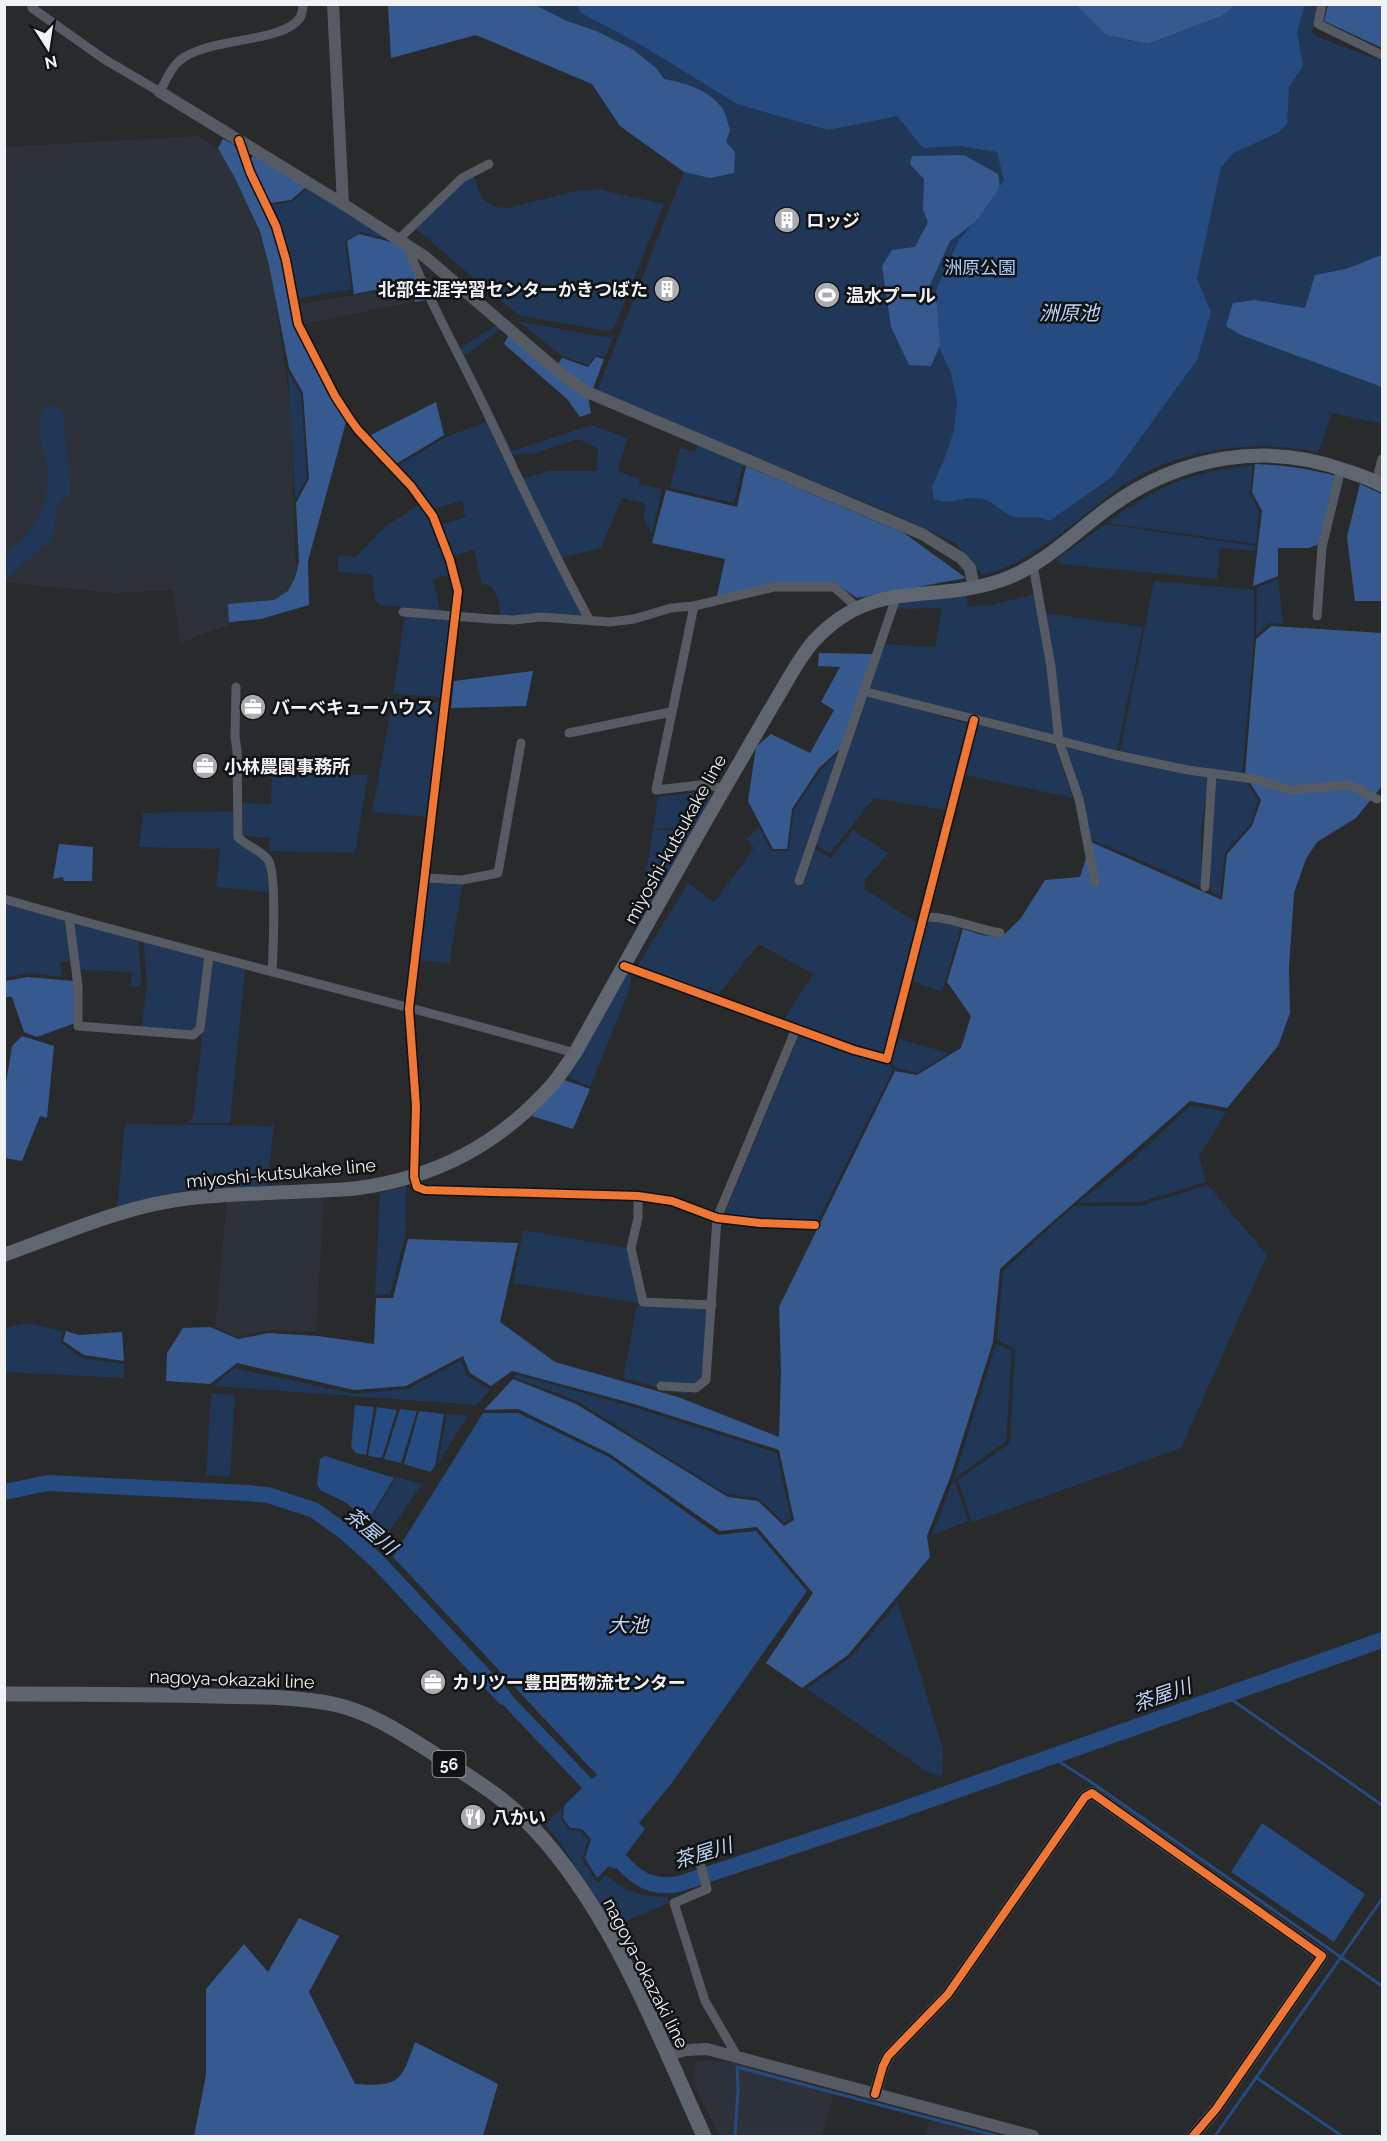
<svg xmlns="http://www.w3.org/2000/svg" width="1387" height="2141" font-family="Raleway,'Noto Sans JP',sans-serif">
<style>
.built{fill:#2d323a}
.green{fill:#213758}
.forest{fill:#365a8f}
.water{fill:#254b81}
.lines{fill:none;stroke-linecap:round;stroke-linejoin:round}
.stream{stroke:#254b81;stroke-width:3}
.river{stroke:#254b81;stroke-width:16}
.minor{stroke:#565b63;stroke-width:9}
.tertiary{stroke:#565b63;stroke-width:12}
.secondary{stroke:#5f6670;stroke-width:14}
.primary{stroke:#5e656e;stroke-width:15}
.cycleway-casing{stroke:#111214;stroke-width:11}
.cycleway{stroke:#f07635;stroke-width:8}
.labels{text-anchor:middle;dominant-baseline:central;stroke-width:5;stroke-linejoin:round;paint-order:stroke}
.shield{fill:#111214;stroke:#adafb2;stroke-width:1.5}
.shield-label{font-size:16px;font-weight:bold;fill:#f0f2f5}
.poi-label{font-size:18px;font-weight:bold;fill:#f0f2f5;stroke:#111214;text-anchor:start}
.park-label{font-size:18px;fill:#a7cbff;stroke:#111214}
.street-label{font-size:18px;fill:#f0f2f5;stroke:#111214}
.water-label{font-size:20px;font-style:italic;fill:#bcd4f7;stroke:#111214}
</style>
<rect width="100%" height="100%" fill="#282a2c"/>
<g class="built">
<path d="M199 136 231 159 270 263 290 403 297 599 180 643 173 590 113 593 5 582V147Z"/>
<path d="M410 286 413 302 304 324 300 304Z"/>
<path d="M324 1196 316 1332 268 1330 238 1337 215 1327 227 1200Z"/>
<path d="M707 2060 734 2063 834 2092 822 2136H719L693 2081 696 2062Z"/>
<path d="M930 2118 1000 2136H926Z"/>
</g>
<g class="green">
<path d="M388 5H1319L1312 32 1318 37 1382 61V424L1332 413 1318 452C1254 440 1185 447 1128 482 1112 492 1097 506 1081 518 1051 541 1020 566 983 575L955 543 900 517 597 391 684 172 620 126 592 84 476 35 391 58Z"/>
<path d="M474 176C480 196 483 207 507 208L576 191 597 189 664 204 614 328 608 331 521 316 497 298 414 227 463 181Z"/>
<path d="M307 188 388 239 360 232 345 241 351 289 296 299 270 205 292 202Z"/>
<path d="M518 321 609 338 615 333 605 357 596 355 588 365 562 356Z"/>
<path d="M497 325 501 329 464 356 512 451 591 425 628 438 617 471 640 479 639 484 662 489 652 533 643 519 646 504 622 498 601 548 561 558 523 478 549 471H597L598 448 578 439 535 453 511 455 458 350Z"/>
<path d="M288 372 301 394 307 478 295 500Z"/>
<path d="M55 405 62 411 71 495 58 502 52 540 30 557 8 578 5 579V553C32 537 49 506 48 474 47 452 31 426 46 406Z"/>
<path d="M486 422 583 615 541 613 515 617 499 616C502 604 497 596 491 586L482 584 474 550 452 556 440 525 466 517 462 501 432 509 398 466 446 437Z"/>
<path d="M698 444 743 464 734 503 670 488 680 448 695 452Z"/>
<path d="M1253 465 1250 492 1259 512 1256 544 1107 523C1157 485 1191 472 1253 465Z"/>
<path d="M420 504C435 524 444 550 449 575L433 579 440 611 380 605 375 599 372 575 338 572V555L356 557 385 527Z"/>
<path d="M1106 524 1256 546 1255 551 1220 548 1217 579 1060 564 1058 558Z"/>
<path d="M1278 579 1283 624 1269 623 1256 636 1257 587Z"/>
<path d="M1154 581 1254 590V638L1242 773 1166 762 1120 751Z"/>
<path d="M966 594 968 607 994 604 1036 594 1048 667 1054 735 868 688 884 644 935 647 942 608 897 609 900 600Z"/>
<path d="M1045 613 1143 627 1117 751 1062 738Z"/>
<path d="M405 615 453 619 442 697 393 694Z"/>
<path d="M866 695 968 724 945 810 874 798 830 853 815 845Z"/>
<path d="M393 700 441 703 428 817 372 812Z"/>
<path d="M977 725 1055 745 1073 798 965 775Z"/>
<path d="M1063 745 1209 775 1201 830 1202 887 1086 837Z"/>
<path d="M839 752 794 883 801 888 814 849 831 858 853 830 888 853 865 880V889L917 923 885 1054 784 1020 813 974 759 944 717 996 637 967 688 883 714 902 754 848 747 839 759 827 771 851H788L794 810 821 770Z"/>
<path d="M272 773 368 775 355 853 269 851 270 838 243 836 242 803 271 804Z"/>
<path d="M1215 777 1245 781 1258 800 1250 825 1225 852 1220 897 1211 891 1210 845Z"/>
<path d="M708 791 712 795 696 827 653 829 658 797Z"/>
<path d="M234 811V837L242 847 257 853 266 863 268 892 216 887 220 849 139 847 143 813Z"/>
<path d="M696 829 635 938 653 830Z"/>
<path d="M429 883 462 885 449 964 420 960Z"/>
<path d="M4 904 65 921 70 961 60 963 62 977 29 973 5 978Z"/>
<path d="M927 920 961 927 942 992 912 981Z"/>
<path d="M73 922 139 941 141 984 138 987H131L132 972 79 970Z"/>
<path d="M144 942 205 959 196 1027 191 1031 141 1027 147 987Z"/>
<path d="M211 961 245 969 230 1123H186L193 1117Z"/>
<path d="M626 973 631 975 630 987 590 1087 566 1076Z"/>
<path d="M799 1035 855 1055 888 1062 893 1070 818 1220 761 1218 724 1215Z"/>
<path d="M896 1038 949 1053 917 1073 896 1068 890 1060Z"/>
<path d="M1191 1105 1226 1112 1199 1156 1206 1182 1140 1202 1078 1203 1134 1158Z"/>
<path d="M125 1124 274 1126 267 1186 180 1191 117 1208Z"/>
<path d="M1208 1185 1267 1255 1181 1448 972 1522 958 1480 1010 1443 1015 1349 997 1340 1003 1271 1074 1206H1140Z"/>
<path d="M406 1186 405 1237 390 1294 375 1295 380 1193Z"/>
<path d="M523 1230 626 1248 639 1303 513 1283Z"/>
<path d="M637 1306 708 1309 702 1379 686 1395 623 1378Z"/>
<path d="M27 1323 63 1331 60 1342 82 1358 124 1364V1378L5 1372V1328Z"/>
<path d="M996 1344 1012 1350 1006 1441 954 1479 968 1521 932 1535 954 1479Z"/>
<path d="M461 1360 467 1376 490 1390 477 1405 213 1386 235 1368 354 1394 408 1389Z"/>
<path d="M516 1374 630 1406 777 1453 791 1519 784 1523 759 1498 727 1494 577 1401 513 1377Z"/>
<path d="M211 1393 235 1395 230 1477 206 1475Z"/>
<path d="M447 1414 468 1416 438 1463Z"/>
<path d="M396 1477 422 1484 383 1540 368 1523Z"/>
<path d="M898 1602 943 1749 942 1776 929 1773 807 1689 851 1657Z"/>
<path d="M562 1808 561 1819 569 1830 581 1831 588 1840 582 1859 597 1883 606 1875C628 1893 639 1896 667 1897L669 1903 607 1929C589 1893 574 1854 545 1825Z"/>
</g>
<g class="forest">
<path d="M388 5H535L567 21 596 31 634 50 657 69 664 79C686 83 709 90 722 108 726 114 728 124 730 130L726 142 735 152 734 173 710 178 684 172 620 126 592 84 476 35 391 58Z"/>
<path d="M1076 5H1236L1222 16 1148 44 1106 35Z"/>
<path d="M1328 5H1382V48L1324 21Z"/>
<path d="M223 139 233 144 238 151 272 229 281 261 293 325 331 399 346 422 308 561 309 605 261 619 229 622 228 604 274 600 288 591 295 578 299 562 296 503 309 479 303 393 289 368 269 265 260 232 235 178 218 148Z"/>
<path d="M255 154 306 187 291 200 270 203 253 170 250 159Z"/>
<path d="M964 155 998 174 1001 195 985 215 950 241 928 289C953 325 947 328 931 366L909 365 891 327 882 266 892 250 915 247 928 222 923 210 924 179 910 164 912 156Z"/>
<path d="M359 234 391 242 405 248 426 300 415 302 411 283 354 294 347 241Z"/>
<path d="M1382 255V387L1241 335 1226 326 1233 303 1255 300 1305 308 1315 275 1346 269Z"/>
<path d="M509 334 588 397 591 413 580 417 567 399 504 344Z"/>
<path d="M596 357 604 359 593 389 557 365 562 358 588 367Z"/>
<path d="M436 402 444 435 396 464 369 436Z"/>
<path d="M1255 464C1284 465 1309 469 1336 476L1319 544 1309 548H1278V576L1253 586 1262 511 1252 492Z"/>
<path d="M746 466 904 533 966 578 857 598 836 584 717 596 725 559 652 543 666 490 737 507Z"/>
<path d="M1360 484 1382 494V601H1355L1347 537Z"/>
<path d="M1271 626 1382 633V786L1356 818 1317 842 1306 859 1294 893 1289 967 1290 1013 1278 1046 1227 1108 1190 1101C1127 1158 1062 1212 1000 1269L993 1342 951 1475 927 1536 930 1557 848 1655 802 1688 766 1663 813 1593 757 1527 720 1531 610 1454 518 1409 484 1410 513 1379 576 1404 728 1497 758 1501 784 1526 794 1520 779 1450 631 1403 512 1371 491 1386 470 1373 463 1356 406 1386 354 1390 237 1363 210 1384 166 1381 167 1353 183 1328 210 1327 238 1339 269 1333 318 1336 374 1344 376 1298H393L408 1239 518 1243 500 1322 555 1362 678 1397 779 1437 781 1371 779 1307 895 1071 917 1075 961 1048 971 1016 947 982 963 929 982 935 1002 937 1021 918 1045 880 1080 877 1091 842 1222 900 1227 854 1252 826 1261 800 1245 775 1256 639Z"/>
<path d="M819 653 873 654 840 749 819 768 792 809 787 849H773L748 801 756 747 771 734 810 753 834 710 821 702 840 667 818 666Z"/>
<path d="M533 671 526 706 451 708 454 681Z"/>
<path d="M59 844 93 847 92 881H64L63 877 53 879Z"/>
<path d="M28 977 74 981 75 1023 37 1037 24 1032 12 997H5V981Z"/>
<path d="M22 1036 54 1046 47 1118 40 1116 22 1161 4 1158 5 1089 12 1046Z"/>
<path d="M564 1080 590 1089 573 1129 532 1116Z"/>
<path d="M66 1331 79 1335 122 1332 124 1361 84 1355 63 1341Z"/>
<path d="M299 1918 339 1936 309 1992 355 2084C399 2087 401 2082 415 2042L498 2084 483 2136H194L206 2075V1989L244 1944 268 1972Z"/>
</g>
<g class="water">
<path d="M577 5H1076L1106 35 1148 44 1222 16 1236 5H1305L1297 32 1303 66 1289 87 1287 124 1278 133 1233 153 1221 167 1197 279 1211 312 1197 360 1112 477 1049 521C1037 513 1025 520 1012 516 999 512 993 498 975 498 959 497 950 506 934 499L932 487 945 457 954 431 957 401 951 373 940 349 936 290 959 240 980 216 1004 180 997 152 961 146 923 148 897 116 828 130 737 104 643 46 581 13Z"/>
<path d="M355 1405 374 1407 366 1455 356 1453 351 1447Z"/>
<path d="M377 1407 397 1410 382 1458 368 1456Z"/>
<path d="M400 1409 417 1411 401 1463 384 1459Z"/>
<path d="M419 1411 444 1414 435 1466 430 1472 404 1464Z"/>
<path d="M483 1413H518L609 1457 718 1535 756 1531 807 1591 671 1784 639 1823 645 1829 615 1869 609 1866 597 1878 585 1858 591 1839 582 1829 570 1828 563 1818 564 1806 582 1788 484 1685 493 1676 592 1779 597 1775 393 1557Z"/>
<path d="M325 1456 394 1478 368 1521 345 1502 320 1490 317 1484 320 1459Z"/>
<path d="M1262 1823 1365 1894 1334 1942 1231 1872Z"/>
</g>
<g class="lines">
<g class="stream">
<path d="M1225 1695 1382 1805"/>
<path d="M1052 1757 1091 1782 1382 1986"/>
<path d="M1257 2078 1342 2136"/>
<path d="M735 2136 738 2089 737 2067 997 2136"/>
<path d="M1215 2136 1382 1899"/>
</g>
<g class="river">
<path d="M4 1492 48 1483 247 1493 268 1495 314 1510 346 1533 378 1562 504 1697"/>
<path d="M608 1844C626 1870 645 1891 679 1884L881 1817 1382 1640"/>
</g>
<g class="minor">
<path d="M31 4 32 8 104 59 160 92C165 82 170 69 179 61 209 36 281 44 300 18 302 14 303 9 303 4"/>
<path d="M1322 4 1318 24 1382 55"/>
<path d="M239 140 250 172 276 226 286 260 298 324 335 396 350 419 358 430 411 486 433 516 450 560 458 591 409 1009 416 1106 414 1177 417 1187 425 1190 638 1196 672 1201 717 1218 760 1223 815 1225"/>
<path d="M398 240 462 178 489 164"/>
<path d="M407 246C428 300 457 350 482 402 517 475 550 548 589 619"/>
<path d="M1376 482 1382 459"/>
<path d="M1033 565 1051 667 1059 741 1079 799 1095 882"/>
<path d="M694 606 656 790 709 784 723 790"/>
<path d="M403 612 491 619 514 620 541 617 610 622 634 619 671 608 694 606 774 587H834L858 608"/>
<path d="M1317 616 1322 547 1341 469"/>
<path d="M236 687 235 737 237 750 238 837C247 847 260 849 268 860 277 872 273 953 272 972"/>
<path d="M863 691 1116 755 1188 770 1254 779 1290 790 1350 785 1377 799"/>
<path d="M569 733 671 712"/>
<path d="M425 878 462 880 498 873 521 743"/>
<path d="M799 881 897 595"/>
<path d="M1205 887 1212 773"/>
<path d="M4 899C194 954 386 999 575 1053"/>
<path d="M69 917 78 986V1026L193 1035 200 1029 209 956"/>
<path d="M924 917C950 916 974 929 1000 933"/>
<path d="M624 966 854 1050 887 1059 974 720"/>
<path d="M638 1196V1218L631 1248 643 1302 712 1305"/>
<path d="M661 1386 696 1388 706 1380 717 1218 796 1029"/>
<path d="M700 1863 707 1889 674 1903 705 2001 737 2056"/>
</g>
<g class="tertiary">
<path d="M333 4 343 204"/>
<path d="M160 92 343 204 424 256 565 377 587 392 922 534 961 558 970 568 974 587"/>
<path d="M668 2055 686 2050 707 2049 1033 2136"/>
<path d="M875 2094 883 2066 888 2056 948 1994 1085 1797 1092 1793 1322 1956 1216 2109 1193 2136"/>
</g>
<path class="secondary" d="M4 1255C65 1233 126 1205 191 1198 231 1194 272 1193 313 1191 328 1190 344 1190 359 1188 436 1177 498 1145 551 1086 560 1076 567 1064 575 1053 630 955 684 857 741 760 754 737 767 715 780 693 790 676 800 657 813 642 873 576 930 605 1002 580 1043 566 1076 531 1111 506 1180 456 1267 441 1347 471 1359 475 1371 479 1382 485"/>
<path class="primary" d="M4 1694C74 1694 143 1694 213 1696 253 1697 293 1696 333 1704 371 1712 403 1734 436 1755 471 1778 506 1798 535 1830 613 1914 657 2033 704 2136"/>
<g class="cycleway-casing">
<g id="cycleway">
<path d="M239 140 250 172 276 226 286 260 298 324 335 396 350 419 358 430 411 486 433 516 450 560 458 591 409 1009 416 1106 414 1177 417 1187 425 1190 638 1196 672 1201 717 1218 760 1223 815 1225"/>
<path d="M624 966 854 1050 887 1059 974 720"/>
<path d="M875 2094 883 2066 888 2056 948 1994 1085 1797 1092 1793 1322 1956 1216 2109 1193 2136"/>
</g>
</g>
<use href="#cycleway" class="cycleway"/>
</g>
<defs>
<g id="building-disc" transform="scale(1.35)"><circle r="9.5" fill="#aaacaf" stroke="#111214"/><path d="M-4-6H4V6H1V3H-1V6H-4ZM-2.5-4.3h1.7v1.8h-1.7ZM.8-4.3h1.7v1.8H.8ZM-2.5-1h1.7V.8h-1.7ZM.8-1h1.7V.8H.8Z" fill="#fff"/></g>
<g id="stadium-disc" transform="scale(1.35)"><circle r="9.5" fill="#aaacaf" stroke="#111214"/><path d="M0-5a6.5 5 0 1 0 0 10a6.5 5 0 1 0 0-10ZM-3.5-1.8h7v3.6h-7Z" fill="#fff"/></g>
<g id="office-disc" transform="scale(1.35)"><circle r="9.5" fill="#aaacaf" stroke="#111214"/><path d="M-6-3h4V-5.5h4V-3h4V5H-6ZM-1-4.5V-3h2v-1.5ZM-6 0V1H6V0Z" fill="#fff"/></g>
<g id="restaurant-disc" transform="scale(1.35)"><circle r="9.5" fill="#aaacaf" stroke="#111214"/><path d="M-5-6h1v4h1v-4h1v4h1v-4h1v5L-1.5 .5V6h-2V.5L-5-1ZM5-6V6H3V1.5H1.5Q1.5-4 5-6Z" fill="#fff"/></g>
</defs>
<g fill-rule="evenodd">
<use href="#building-disc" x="787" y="220"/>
<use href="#building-disc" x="667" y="289"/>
<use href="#stadium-disc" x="827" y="295"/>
<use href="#office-disc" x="253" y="707"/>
<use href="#office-disc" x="205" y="766"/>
<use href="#office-disc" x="433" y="1682"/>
<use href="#restaurant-disc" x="473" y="1817"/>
</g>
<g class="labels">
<rect class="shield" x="432.5" y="1751" width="33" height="26" rx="4.5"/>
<g class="shield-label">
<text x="449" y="1764">56</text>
</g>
<g class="poi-label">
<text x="806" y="220">ロッジ</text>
<text x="648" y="289" text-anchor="end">北部生涯学習センターかきつばた</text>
<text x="846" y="295">温水プール</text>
<text x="272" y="707">バーベキューハウス</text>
<text x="224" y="766">小林農園事務所</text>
<text x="452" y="1682">カリツー豊田西物流センター</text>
<text x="492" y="1817">八かい</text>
</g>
<g class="park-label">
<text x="980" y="267">洲原公園</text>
</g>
<g class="street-label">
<text transform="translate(675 839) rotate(-61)">miyoshi-kutsukake line</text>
<text transform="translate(281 1173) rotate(-5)">miyoshi-kutsukake line</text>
<text transform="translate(232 1679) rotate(2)">nagoya-okazaki line</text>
<text transform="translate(646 1973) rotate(63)">nagoya-okazaki line</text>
</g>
<g class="water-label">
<text x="1069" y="313">洲原池</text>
<text transform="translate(371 1531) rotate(40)">茶屋川</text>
<text x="628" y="1625">大池</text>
<text transform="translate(1162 1695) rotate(-19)">茶屋川</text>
<text transform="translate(703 1853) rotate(-17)">茶屋川</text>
</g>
</g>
<rect width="1387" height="2141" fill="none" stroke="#f0f2f5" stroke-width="12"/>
<g transform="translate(48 48) rotate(168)" stroke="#111214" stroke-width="4.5" paint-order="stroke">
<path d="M0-4.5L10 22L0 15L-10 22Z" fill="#f0f2f5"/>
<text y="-9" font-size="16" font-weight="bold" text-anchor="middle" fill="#f0f2f5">N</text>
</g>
</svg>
